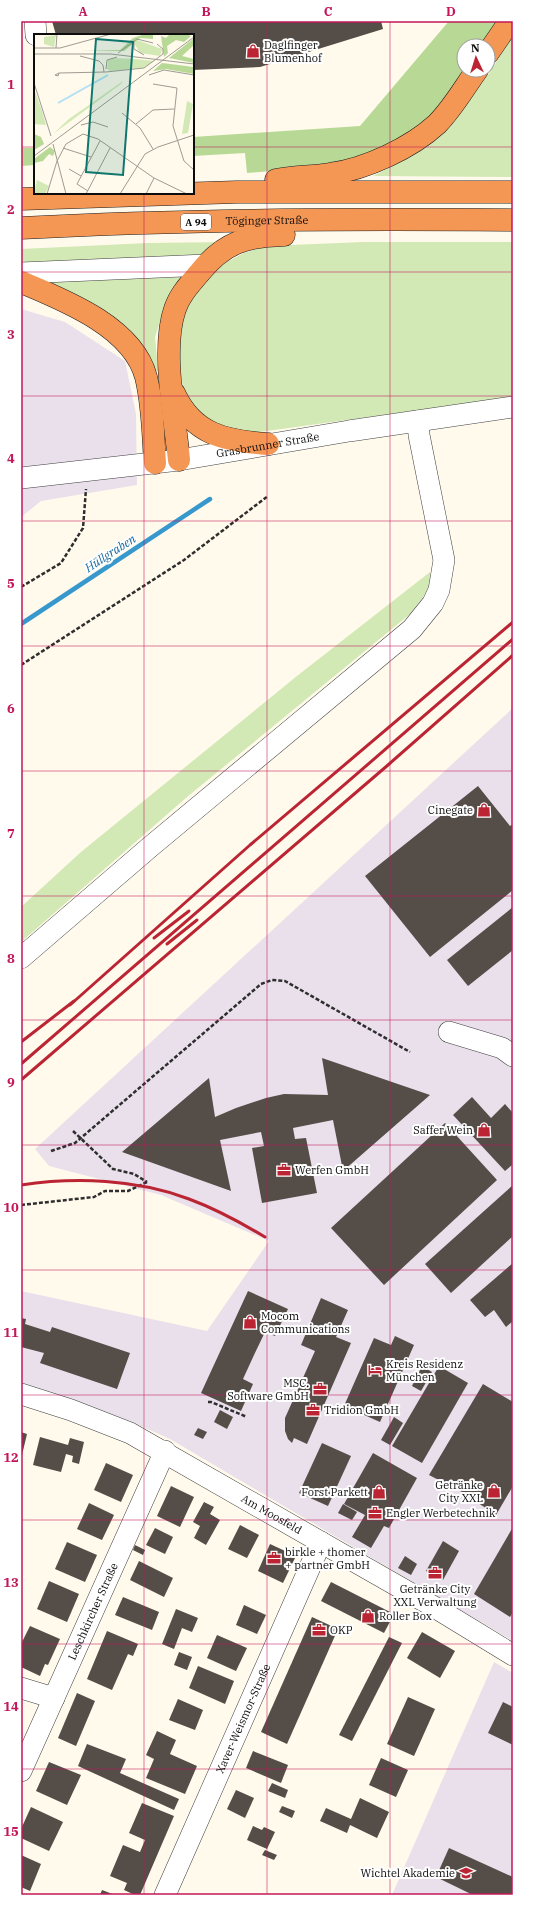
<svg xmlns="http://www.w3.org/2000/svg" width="534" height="1916" font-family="'IBM Plex Serif',serif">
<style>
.industrial{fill:#e9e0eb}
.green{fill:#d2e8b5}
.forest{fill:#b7d995}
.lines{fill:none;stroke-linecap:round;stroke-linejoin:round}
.stream{stroke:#3798cd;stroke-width:4.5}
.building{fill:#544d48}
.minor-casing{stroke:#3f3f3f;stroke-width:22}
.highway-casing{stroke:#1d1d1d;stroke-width:23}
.path{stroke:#2e2e2e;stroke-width:2.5;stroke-dasharray:4 2;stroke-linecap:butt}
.minor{stroke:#fff;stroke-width:21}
.highway{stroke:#f49654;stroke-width:22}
.rail{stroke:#bb2533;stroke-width:3}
.grid{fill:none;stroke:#c2185b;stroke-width:1;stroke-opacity:0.55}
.labels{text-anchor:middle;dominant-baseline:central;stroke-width:4;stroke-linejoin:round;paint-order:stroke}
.shield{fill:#fff;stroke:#555;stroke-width:1}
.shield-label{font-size:10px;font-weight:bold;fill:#0c0c0c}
.poi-label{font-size:11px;fill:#0c0c0c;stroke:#fff;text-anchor:start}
.street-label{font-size:11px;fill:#0c0c0c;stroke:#fff}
.water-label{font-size:12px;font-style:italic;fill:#16689d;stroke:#fff}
.inset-river{fill:none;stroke:#b0dff6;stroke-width:2}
.inset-road{fill:none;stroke:#9e9b92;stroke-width:1}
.view{fill:#0f766e;fill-opacity:0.15;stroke:#0f766e;stroke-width:2}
.inset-edge{fill:none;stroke:#0c0c0c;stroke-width:2}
.neatline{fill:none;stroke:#c2185b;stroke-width:1.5}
.grid-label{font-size:13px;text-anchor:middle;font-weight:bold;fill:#c2185b}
</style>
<rect width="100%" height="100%" fill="#fffaeb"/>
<g class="industrial">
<path d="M21 309 65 322 125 361 136 414 137 485 41 501 21 517Z"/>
<path d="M513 708V1641L170 1439 127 1420 21 1387V1291L207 1331 269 1241 161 1195 49 1166 35 1149Z"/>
<path d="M494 1662 513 1673V1895H392Z"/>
</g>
<g class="green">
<path d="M513 35V177L373 176 411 157 452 124 490 72Z"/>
<path d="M229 242 200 260 21 268V249L148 243Z"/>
<path d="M364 242H513V397L238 435 214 427 191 407 180 377 178 333 186 309 198 287 225 263 244 253 266 246Z"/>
<path d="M185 277 165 306 155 337 158 371H153L42 281Z"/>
<path d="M430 572V588L410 614 187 797 21 942V907L81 852 297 676Z"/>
</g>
<g class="forest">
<path d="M449 21H501L484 46H464V70L440 111 412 137 367 159 328 166 247 173 245 153 193 156V137L360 126Z"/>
<path d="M21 148H35V165L21 166Z"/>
</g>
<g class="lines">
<path class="stream" d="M21 624 210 499"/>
</g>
<g class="building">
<path d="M52 21H381L383 29 260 67 193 70V35H56Z"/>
<path d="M478 786 510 826 513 824V890L430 957 365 876Z"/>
<path d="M513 907V950L468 986 447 960Z"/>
<path d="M322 1058 430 1095 343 1171 333 1120 293 1128 295 1139 306 1138 317 1193 262 1203 252 1148 264 1146 261 1132 220 1140 231 1191 122 1152 209 1078 215 1117 236 1108 266 1098 284 1094 328 1095Z"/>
<path d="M472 1097 491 1118 505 1104 513 1113V1164L505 1171 453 1115Z"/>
<path d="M445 1123 497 1180 384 1285 331 1228Z"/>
<path d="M513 1185V1236L451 1293 425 1264Z"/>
<path d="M513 1263V1321L506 1327 494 1310 485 1317 470 1300Z"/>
<path d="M248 1291 288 1309 275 1336 265 1332 254 1355 243 1379 253 1384 241 1411 201 1393Z"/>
<path d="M321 1298 348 1310 336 1337 351 1343 307 1444 294 1438 292 1443 288 1439 285 1431V1418L315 1351 301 1345Z"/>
<path d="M21 1318 26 1319 25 1324 50 1332 52 1327 130 1353 117 1389 40 1363 44 1353 21 1347Z"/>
<path d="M395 1336 414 1345 380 1422 344 1406 374 1338 391 1345Z"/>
<path d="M422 1366 432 1372 421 1391 412 1386Z"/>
<path d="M439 1366 468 1383 422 1463 392 1446Z"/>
<path d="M483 1384 513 1402V1486L496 1515 462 1492 429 1475Z"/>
<path d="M220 1410 233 1417 227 1429 214 1422Z"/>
<path d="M394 1417 403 1423 390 1445 381 1440Z"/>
<path d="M198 1428 207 1432 203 1439 194 1435Z"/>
<path d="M21 1432 27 1434 22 1455H21Z"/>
<path d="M40 1437 68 1445 70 1438 84 1442 79 1464 72 1462 73 1456 66 1454 61 1472 33 1465Z"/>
<path d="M322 1443 351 1456 328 1506 299 1493Z"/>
<path d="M373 1453 417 1478 389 1528 384 1526 371 1548 352 1537 365 1515 344 1504Z"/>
<path d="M106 1463 133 1475 121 1502 94 1490Z"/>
<path d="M171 1486 194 1497 180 1527 157 1516Z"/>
<path d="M204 1502 214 1507 210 1514 220 1520 206 1545 194 1538 200 1526 193 1522Z"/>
<path d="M89 1503 114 1515 102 1540 77 1529Z"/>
<path d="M343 1504 357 1512 352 1520 338 1513Z"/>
<path d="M240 1525 259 1535 247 1558 228 1549Z"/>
<path d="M513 1527V1612L510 1617 474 1594Z"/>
<path d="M155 1528 173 1537 165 1554 146 1545Z"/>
<path d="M443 1541 459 1551 443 1580 426 1571Z"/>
<path d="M67 1542 97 1555 85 1582 55 1569Z"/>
<path d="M270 1544 296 1556 283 1583 258 1571Z"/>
<path d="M135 1545 145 1550 143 1555 133 1550Z"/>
<path d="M405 1556 417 1564 411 1575 398 1568Z"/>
<path d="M139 1561 173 1578 164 1597 130 1580Z"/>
<path d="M49 1581 79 1594 67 1622 37 1609Z"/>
<path d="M331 1582 394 1614 384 1633 321 1601Z"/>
<path d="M123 1597 159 1612 152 1630 115 1615Z"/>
<path d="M244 1605 266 1615 257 1634 236 1625Z"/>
<path d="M176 1609 198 1618 192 1632 182 1628 174 1649 162 1644Z"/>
<path d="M312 1617 338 1629 287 1744 261 1732Z"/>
<path d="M30 1626 60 1639 48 1665 45 1664 40 1676 21 1667V1644Z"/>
<path d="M107 1631 138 1644 133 1656 128 1654 112 1690 87 1679Z"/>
<path d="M422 1632 455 1651 440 1678 407 1658Z"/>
<path d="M217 1635 247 1648 236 1671 207 1658Z"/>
<path d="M389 1637 402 1643 352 1741 339 1735Z"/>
<path d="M179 1652 192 1657 187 1670 174 1665Z"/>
<path d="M198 1666 234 1681 225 1704 189 1688Z"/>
<path d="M77 1693 95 1701 76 1746 58 1738Z"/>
<path d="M408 1697 435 1709 414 1756 387 1744Z"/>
<path d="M178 1699 203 1710 195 1730 169 1720Z"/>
<path d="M503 1702 513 1707V1745L488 1733Z"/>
<path d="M157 1731 176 1740 170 1754 197 1766 185 1794 146 1778 154 1759 146 1755Z"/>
<path d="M87 1744 126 1759 120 1773 179 1799 174 1810 78 1766Z"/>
<path d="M253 1751 288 1765 281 1783 246 1768Z"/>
<path d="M381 1758 408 1770 396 1797 369 1785Z"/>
<path d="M49 1762 81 1775 67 1805 36 1791Z"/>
<path d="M272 1783 288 1790 285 1798 268 1791Z"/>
<path d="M236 1790 254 1798 245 1818 227 1809Z"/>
<path d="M360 1798 389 1812 377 1838 350 1825 347 1833 320 1821 326 1808 351 1819Z"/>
<path d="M142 1803 174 1816 140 1895H135L124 1890 127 1883 110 1876 123 1845 140 1852 145 1840 129 1833Z"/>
<path d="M282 1806 295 1811 292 1818 279 1812Z"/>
<path d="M31 1807 63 1822 49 1851 21 1838V1829Z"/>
<path d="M253 1826 262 1830 264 1827 275 1832 267 1849 247 1840Z"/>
<path d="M449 1848 513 1877V1895H473L436 1877Z"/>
<path d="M265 1850 277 1855 274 1860 262 1855Z"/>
<path d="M21 1855 41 1864 30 1891 21 1887Z"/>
<path d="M102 1890 115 1895H100Z"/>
</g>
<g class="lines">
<g class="minor-casing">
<g id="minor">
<path d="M35 21 36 35"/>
<path d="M21 273 206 265"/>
<path id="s1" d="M21 478 179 460 349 431 513 407"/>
<path d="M21 958 150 847 412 629 433 603 439 590 444 560 419 435 418 421"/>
<path d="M449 1032 502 1048 513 1056"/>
<path id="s2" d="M21 1394 71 1410 130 1433 436 1608 513 1655"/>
<path d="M21 1688 54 1698"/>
<path id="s3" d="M21 1771 165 1451"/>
<path id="s4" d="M165 1895 321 1542"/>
</g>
</g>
<g class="highway-casing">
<g id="highway">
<path d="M488 53 510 21"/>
<path d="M276 180C294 176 312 177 330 174 366 169 411 148 437 124 453 108 464 88 477 70"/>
<path d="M21 199 237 192H513"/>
<path id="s5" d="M21 228C185 219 349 219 513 220"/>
<path d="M21 282C64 300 133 327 146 377 153 405 153 435 155 463"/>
<path d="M174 393C193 435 226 441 268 444"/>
<path d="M179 460C175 418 161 348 175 309 180 294 191 283 201 271 225 242 247 236 284 235"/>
</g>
</g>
<g class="path">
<path d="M21 587 61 563 83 528 86 489"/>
<path d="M21 665 184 560 268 496"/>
<path d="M73 1131 113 1169 134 1174 147 1182"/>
<path d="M51 1151 75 1143 261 984 272 980 285 981 410 1052"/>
<path d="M21 1205 94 1197 105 1191H128L147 1182"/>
<path d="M208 1402H211L247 1417"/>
</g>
<use href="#minor" class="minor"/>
<use href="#highway" class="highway"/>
<g class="rail">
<path d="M154 938 189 911"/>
<path d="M167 944 197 920"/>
<path d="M70 1005 250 845 513 622"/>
<path d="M21 1042 74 1001"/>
<path d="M21 1064 513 639"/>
<path d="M21 1080 388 765 513 655"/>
<path d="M21 1185C75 1177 137 1179 189 1199 216 1209 240 1222 265 1237"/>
</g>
</g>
<path class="grid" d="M144 21V35M267 21V1895M390 21V1895M21 147H35M193 147H513M144 193V1895M21 272H513M21 396H513M21 521H513M21 646H513M21 771H513M21 896H513M21 1020H513M21 1145H513M21 1270H513M21 1395H513M21 1520H513M21 1644H513M21 1769H513"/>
<defs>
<g id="shop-bare" transform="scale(1.08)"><path d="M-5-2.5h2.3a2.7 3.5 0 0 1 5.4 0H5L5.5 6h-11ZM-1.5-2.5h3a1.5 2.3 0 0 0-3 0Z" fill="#bb2533" stroke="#fff" stroke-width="2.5" paint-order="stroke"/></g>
<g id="office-bare" transform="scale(1.08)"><path d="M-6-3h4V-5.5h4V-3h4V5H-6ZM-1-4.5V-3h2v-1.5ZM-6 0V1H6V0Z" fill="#bb2533" stroke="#fff" stroke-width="2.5" paint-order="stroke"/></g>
<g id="hotel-bare" transform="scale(1.08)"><path d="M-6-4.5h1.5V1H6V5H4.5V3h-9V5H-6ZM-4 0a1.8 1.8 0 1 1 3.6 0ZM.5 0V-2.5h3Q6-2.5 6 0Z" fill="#bb2533" stroke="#fff" stroke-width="2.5" paint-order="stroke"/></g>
<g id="school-bare" transform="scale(1.08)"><path d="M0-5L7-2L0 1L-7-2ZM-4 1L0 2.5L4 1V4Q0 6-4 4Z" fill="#bb2533" stroke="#fff" stroke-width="2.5" paint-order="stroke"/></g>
</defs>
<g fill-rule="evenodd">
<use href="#shop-bare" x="253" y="51"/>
<use href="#shop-bare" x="484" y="810"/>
<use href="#shop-bare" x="484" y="1130"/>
<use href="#office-bare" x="284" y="1170"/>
<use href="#shop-bare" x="250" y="1322"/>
<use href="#hotel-bare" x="375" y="1370"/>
<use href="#office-bare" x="320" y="1389"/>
<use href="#office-bare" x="313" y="1410"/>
<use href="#shop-bare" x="494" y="1491"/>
<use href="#shop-bare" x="379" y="1492"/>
<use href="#office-bare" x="375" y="1513"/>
<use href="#office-bare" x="274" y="1558"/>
<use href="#office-bare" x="435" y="1573"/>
<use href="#shop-bare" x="368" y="1616"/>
<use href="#office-bare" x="319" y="1630"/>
<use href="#school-bare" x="466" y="1873"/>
</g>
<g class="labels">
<rect class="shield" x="181" y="214" width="30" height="16" rx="3"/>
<g class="shield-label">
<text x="196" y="222">A 94</text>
</g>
<g class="poi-label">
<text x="264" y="45">Daglfinger<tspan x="264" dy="13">Blumenhof</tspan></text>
<text x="473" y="810" text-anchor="end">Cinegate</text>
<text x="473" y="1130" text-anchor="end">Saffer Wein</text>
<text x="295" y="1170">Werfen GmbH</text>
<text x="261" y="1316">Mocom<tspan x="261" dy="13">Communications</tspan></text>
<text x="386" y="1364">Kreis Residenz<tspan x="386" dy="13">München</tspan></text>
<text x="309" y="1383" text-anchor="end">MSC.<tspan x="309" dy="13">Software GmbH</tspan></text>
<text x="324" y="1410">Tridion GmbH</text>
<text x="483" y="1485" text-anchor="end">Getränke<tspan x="483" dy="13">City XXL</tspan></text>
<text x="368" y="1492" text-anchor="end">Forst Parkett</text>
<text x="386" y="1513">Engler Werbetechnik</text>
<text x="285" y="1552">birkle + thomer<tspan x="285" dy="13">+ partner GmbH</tspan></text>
<text x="435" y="1589" text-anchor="middle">Getränke City<tspan x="435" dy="13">XXL Verwaltung</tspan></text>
<text x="379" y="1616">Roller Box</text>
<text x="330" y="1630">OKP</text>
<text x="455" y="1873" text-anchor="end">Wichtel Akademie</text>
</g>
<g class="street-label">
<text stroke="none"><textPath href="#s5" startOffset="246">Töginger Straße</textPath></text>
<text stroke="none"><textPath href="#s1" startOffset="249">Grasbrunner Straße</textPath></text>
<text stroke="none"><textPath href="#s2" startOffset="279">Am Moosfeld</textPath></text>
<text stroke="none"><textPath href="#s3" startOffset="175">Leschkircher Straße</textPath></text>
<text stroke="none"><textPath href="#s4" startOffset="193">Xaver-Weismor-Straße</textPath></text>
</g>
<g class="water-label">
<text transform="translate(110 553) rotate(-33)">Hüllgraben</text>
</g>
</g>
<g transform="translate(34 34)">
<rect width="160" height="160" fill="#fffaeb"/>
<path d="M22 1 20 13 10 10V3ZM103 6 128 15 126 22 106 19 100 9ZM79 24 101 25 120 27 109 34 76 37 73 35 74 26ZM89 47 87 50 19 100 35 85ZM0 55 8 77 12 91 0 90ZM153 67 159 70 154 99 148 100ZM3 146 15 152 11 160H0Z" fill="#d2e8b5"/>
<path d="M111 0H119V5L106 4 90 17H47L86 16 99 4ZM151 0 157 2 150 8 142 6 133 12 134 19 130 23 127 2 132 4 135 1ZM160 4V11L148 22 160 25V29L135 24ZM128 29 160 33V40L132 35 119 37ZM0 100 7 103 10 110 0 116ZM16 113 21 117 19 122 15 120 9 127 0 129V125Z" fill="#b7d995"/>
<path class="inset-river" d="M24 69 74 41"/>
<path class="inset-road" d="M100 7V15L110 21M0 14H26L77 0M22 14 23 0M84 19 103 5 119 9M0 20H77L160 30M46 22 65 27 69 31 70 38M72 35 73 26 83 23M25 39 21 41 24 42 25 39 72 38 110 34 129 20V15L123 10M115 41 130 36 160 41M0 49 17 102M119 50 143 54 139 92 150 127 160 136M88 79 106 94 119 115M102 90 119 76 140 75M47 91 59 88 74 93M19 110 32 160M29 114 57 123M0 122 160 3M35 135 47 142M54 157 43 150 66 107M13 160 23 127 32 110 49 100 64 105 120 144 153 160M52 160 76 114M86 160 111 120 124 113 160 101M112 160 120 144"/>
<path class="view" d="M62 5 99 8 89 141 52 138Z"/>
<rect width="160" height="160" class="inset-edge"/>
</g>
<rect width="534" height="1916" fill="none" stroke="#ffffff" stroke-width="44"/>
<g transform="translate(476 58) rotate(356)"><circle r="19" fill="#ffffff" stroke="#9e9e9e"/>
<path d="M0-3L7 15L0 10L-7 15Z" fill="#bb2533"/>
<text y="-6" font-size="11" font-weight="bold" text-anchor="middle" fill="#0c0c0c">N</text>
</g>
<rect x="22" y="22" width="490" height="1872" class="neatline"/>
<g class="grid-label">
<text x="83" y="16">A</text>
<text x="206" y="16">B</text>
<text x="328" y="16">C</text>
<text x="451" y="16">D</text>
<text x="11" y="89">1</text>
<text x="11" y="214">2</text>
<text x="11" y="339">3</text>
<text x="11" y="463">4</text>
<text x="11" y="588">5</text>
<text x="11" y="713">6</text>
<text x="11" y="838">7</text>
<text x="11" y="963">8</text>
<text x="11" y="1087">9</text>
<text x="11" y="1212">10</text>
<text x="11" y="1337">11</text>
<text x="11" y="1462">12</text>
<text x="11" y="1587">13</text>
<text x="11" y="1711">14</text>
<text x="11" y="1836">15</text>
</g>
</svg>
